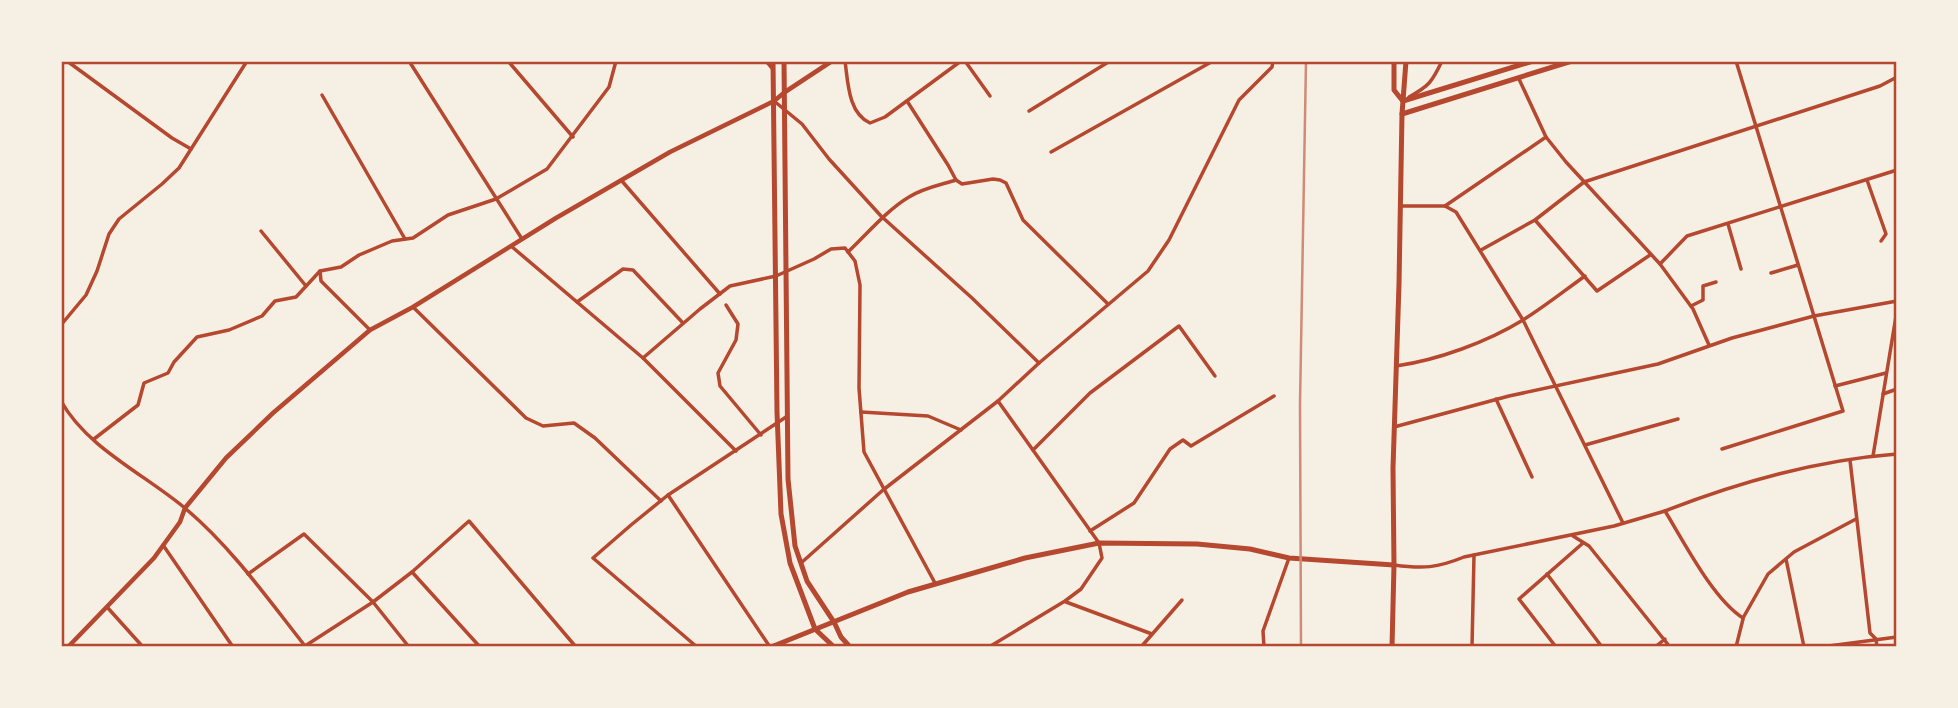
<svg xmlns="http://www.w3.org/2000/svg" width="1958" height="708" font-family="Raleway,sans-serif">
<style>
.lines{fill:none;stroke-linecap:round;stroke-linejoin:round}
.minor{stroke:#b5482f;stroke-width:3.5}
.tertiary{stroke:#b5482f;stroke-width:4.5}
.secondary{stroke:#b5482f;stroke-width:5}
.rail{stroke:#cf8b77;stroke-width:2.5}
.neatline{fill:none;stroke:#b5482f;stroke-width:2.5}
</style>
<rect width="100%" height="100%" fill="#f6efe4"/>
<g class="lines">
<g class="minor">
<path d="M67 61 172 138 191 149"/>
<path d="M409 61 522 239"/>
<path d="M508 61 573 137"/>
<path d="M766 61 772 68"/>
<path d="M845 61C848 82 848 113 870 123L885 117 961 61"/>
<path d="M965 61 990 96"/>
<path d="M1519 79 1546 137 1566 162 1660 264 1693 309 1709 345"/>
<path d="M322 95 405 239"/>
<path d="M1409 97C1429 86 1432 82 1442 61"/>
<path d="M774 101 802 124 829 159 881 216 972 298 1039 363"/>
<path d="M907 101 948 165 956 180 962 184 993 179 1000 180 1006 183 1023 220 1108 304"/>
<path d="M1029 111 1110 61"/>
<path d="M1051 152 1213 61"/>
<path d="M621 180 720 294"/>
<path d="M1867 180 1886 234 1881 241"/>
<path d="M1401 206H1445L1456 212 1523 320 1623 523"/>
<path d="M1445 206 1546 137"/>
<path d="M1535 220 1597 291 1650 255"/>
<path d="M1728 224 1741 269"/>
<path d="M261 231 306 286"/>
<path d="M511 246 643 358 736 451"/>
<path d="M1481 250 1535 220 1584 182 1880 86 1897 77"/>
<path d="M848 252C867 234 887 210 909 197 923 188 940 185 956 180"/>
<path d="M1660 264 1687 236 1897 170"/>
<path d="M320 271 321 281 370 330"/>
<path d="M1771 273 1798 265"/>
<path d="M577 302 623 269 633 270 683 323"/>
<path d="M726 305 738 324 736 340 718 373 720 386 761 435"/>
<path d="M1691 306 1703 300V286L1716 282"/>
<path d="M413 307 526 418 543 426 574 423 595 438 661 501"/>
<path d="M61 325 86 295 97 271 109 234 119 219 162 184 179 168 247 61"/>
<path d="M643 358 700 309 730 286 776 276 814 259 831 249 845 248 855 261 860 285 859 388 864 452 935 583"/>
<path d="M1396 366C1438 360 1487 342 1523 320 1544 307 1564 291 1585 276"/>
<path d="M1835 386 1886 373"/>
<path d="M1883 394 1897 389"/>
<path d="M1496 399 1532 477"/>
<path d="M61 401C87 448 146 475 186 509 232 548 268 599 305 646"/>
<path d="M861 412 928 416 961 430"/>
<path d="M1394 427 1509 396 1658 364 1732 338 1814 316 1897 301"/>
<path d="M94 439 138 405 144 383 168 373 174 362 197 337 229 330 262 316 275 301 296 297 320 271 341 267 359 255 392 241 413 238 448 215 496 199 547 169 609 87 616 61"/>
<path d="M1585 445 1678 419"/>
<path d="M1722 449 1843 411 1736 61"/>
<path d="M1033 450 1090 393 1179 326 1215 376"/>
<path d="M1873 456 1897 310"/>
<path d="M1850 460 1870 633 1876 639 1877 647"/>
<path d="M668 495 770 647"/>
<path d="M1665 511C1739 482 1817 460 1897 454"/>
<path d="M1090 531 1134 503 1170 449 1183 440 1191 446 1274 396"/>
<path d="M1573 536 1589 546 1670 647"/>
<path d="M163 545 233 647"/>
<path d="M1786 559 1804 647"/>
<path d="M801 563 883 490 998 401 1039 363 1148 271 1169 240 1239 100 1272 67 1273 61"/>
<path d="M1394 565C1423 569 1437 568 1464 557L1614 526 1665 511C1684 542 1713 599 1743 618L1768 574 1794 552 1856 519"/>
<path d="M412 572 480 647"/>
<path d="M248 574 304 534 373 602 409 647"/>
<path d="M1547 574 1602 647"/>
<path d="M1066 602 1152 634"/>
<path d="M107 607 143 647"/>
<path d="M305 646 373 602 412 572 469 521 576 647"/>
<path d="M697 647 593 558 631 525 668 495 786 417"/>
<path d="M989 647 1065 601 1081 589 1102 558 1099 543 998 401"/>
<path d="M1141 647 1182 600"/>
<path d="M1264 647 1263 631 1289 558"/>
<path d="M1472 647 1474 555"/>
<path d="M1556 647 1519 599 1583 543"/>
<path d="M1655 647 1665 639"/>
<path d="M1736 647 1743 619"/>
<path d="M1821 647 1897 637"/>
</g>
<path class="tertiary" d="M68 647 154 558 180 522 185 508 226 458 273 413 370 330 413 307 556 218 670 152 774 101 785 92 832 61"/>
<g class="secondary">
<path d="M773 61 777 412 781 514 790 563 815 629 834 647"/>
<path d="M784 61 788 479 795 546 807 581 834 622 841 637 850 647"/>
<path d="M1394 61V90L1402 100"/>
<path d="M1403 101 1533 61"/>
<path d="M1402 114 1572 61"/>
<path d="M771 647 908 592 1025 558 1099 543 1197 544 1250 549 1289 558 1394 565"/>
<path d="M1392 647 1394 565 1393 468 1399 284 1402 114 1406 61"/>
</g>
<path class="rail" d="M1301 647 1300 404 1306 61"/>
</g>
<rect width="1958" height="708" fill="none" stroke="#f6efe4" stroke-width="126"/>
<rect x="63" y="63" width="1832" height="582" class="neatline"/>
</svg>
